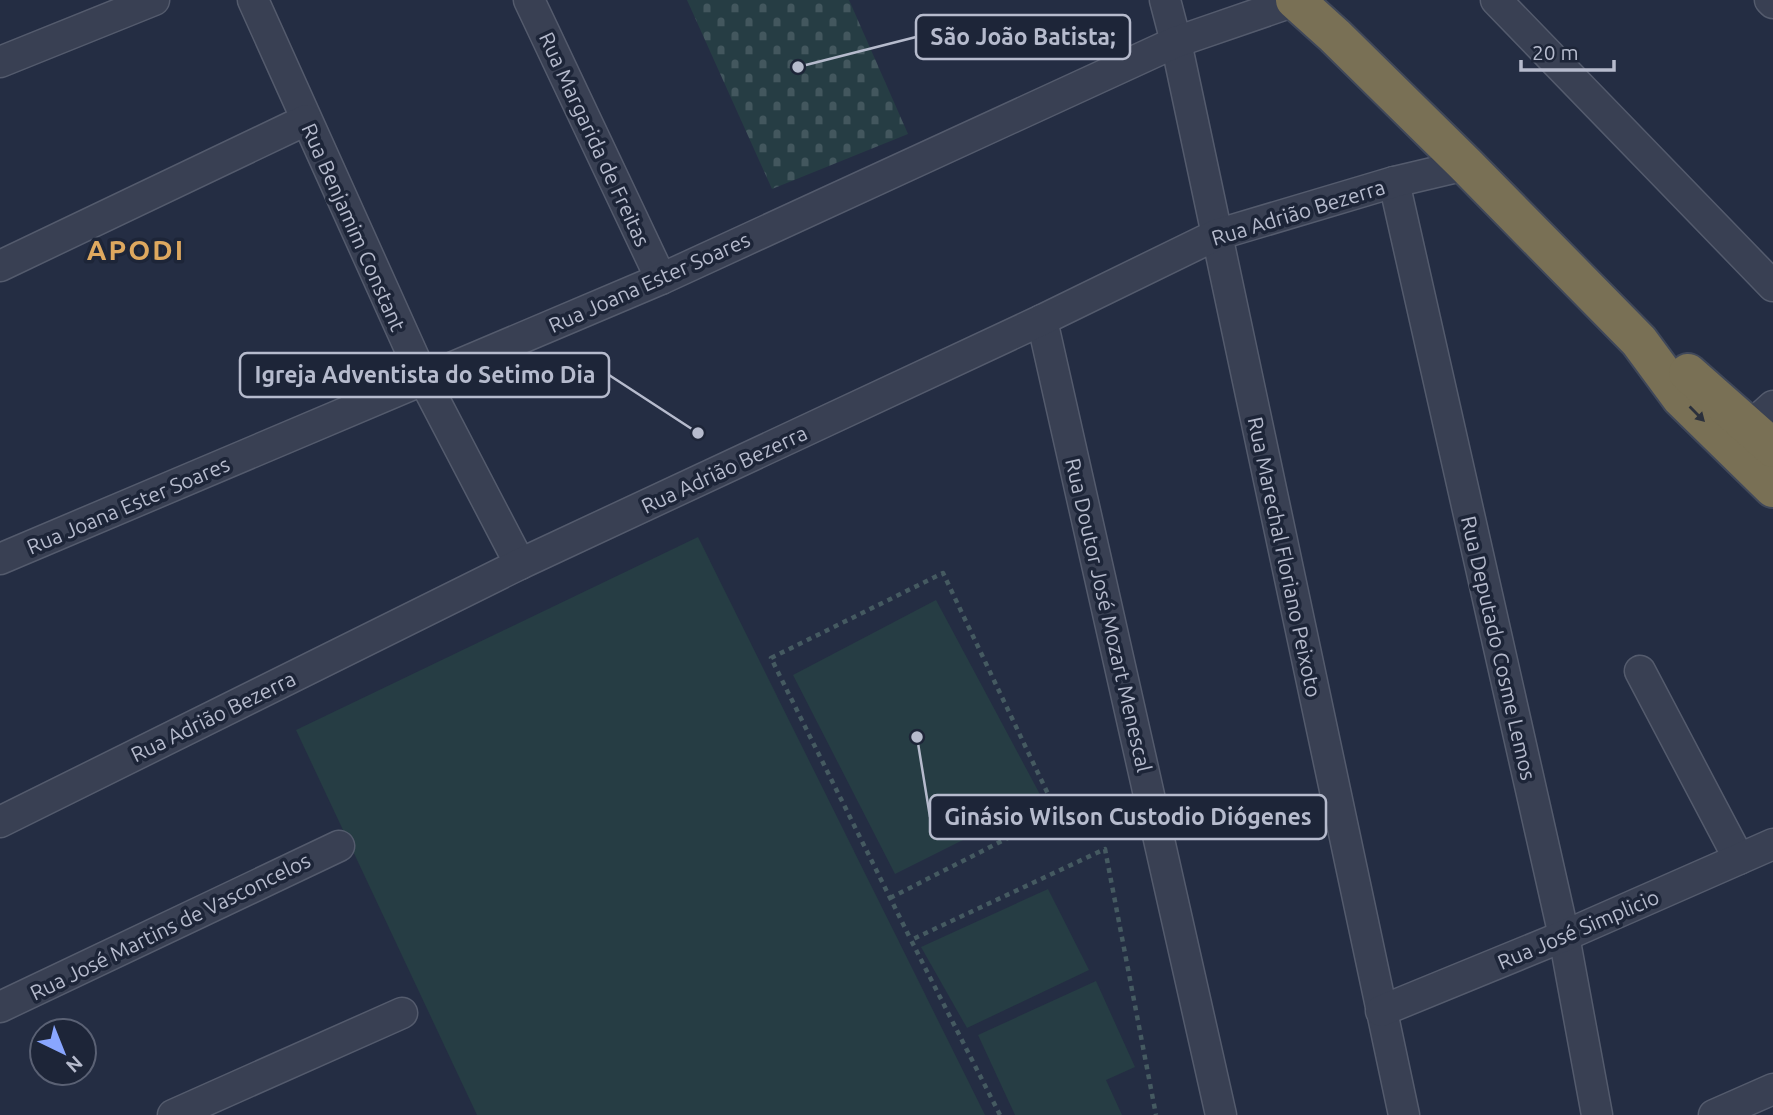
<svg xmlns="http://www.w3.org/2000/svg" width="1773" height="1115" font-family="Ubuntu,sans-serif">
<style>
.cemetery{fill:url(#cemetery-stones)}
.pitch{fill:#263d44}
.lines{fill:none;stroke-linecap:round;stroke-linejoin:round}
.minor-casing{stroke:#545b6d;stroke-width:33}
.highway-casing{stroke:#40485a;stroke-width:42}
.path{stroke:#455a61;stroke-width:4.5;stroke-dasharray:5 5;stroke-linecap:butt}
.minor{stroke:#394053;stroke-width:30}
.highway{stroke:#797055;stroke-width:38}
.oneway{fill:#2b303c}
.labels{text-anchor:middle;dominant-baseline:central;stroke-width:7;stroke-linejoin:round;paint-order:stroke}
.street-label{font-size:21px;fill:#b6bbcd;stroke:#1d2538}
.district-label{font-size:28px;font-weight:bold;letter-spacing:2px;fill:#dea85f;stroke:#1d2538}
.leader{fill:none;stroke:#b6bbcd;stroke-width:2.5}
.callout-dot{fill:#b6bbcd;stroke:#1d2538;stroke-width:2.5}
.callout{fill:#1d2538;stroke:#b6bbcd;stroke-width:2.5}
.callout-label{font-size:23px;text-anchor:middle;font-weight:bold;fill:#b6bbcd}
</style>
<defs>
<pattern id="cemetery-stones" width="16" height="16" patternUnits="userSpaceOnUse" patternTransform="scale(1.75)"><rect width="16" height="16" fill="#263d44"/><path d="M2 7V4a2 2 0 0 1 4 0v3zM10 15v-3a2 2 0 0 1 4 0v3z" fill="#43575e"/></pattern>
</defs>
<rect width="100%" height="100%" fill="#242d43"/>
<path class="cemetery" d="M687 0H849L908 134 772 189Z"/>
<g class="pitch">
<path d="M698 537 985 1115H477L296 730Z"/>
<path d="M936 600 1043 800 895 874 793 675Z"/>
<path d="M1048 889 1089 970 967 1028 921 947Z"/>
<path d="M1096 981 1135 1067 1106 1080 1122 1115H1015L978 1035Z"/>
</g>
<g class="lines">
<g class="minor-casing">
<g id="minor">
<path d="M253 0 424 380 520 564"/>
<path d="M529 0 661 279"/>
<path d="M1165 0 1176 42 1404 1115"/>
<path d="M1496 0 1773 286"/>
<path d="M1770 0 1773 3"/>
<path d="M0 62 154 0"/>
<path d="M1394 182 1564 936 1597 1115"/>
<path d="M0 266 306 120"/>
<path d="M1042 320 1221 1115"/>
<path d="M1734 441 1773 406"/>
<path d="M0 559 661 279 1176 42 1295 1"/>
<path d="M1640 671 1739 859"/>
<path d="M0 822 520 564 1042 320 1216 235 1394 182 1466 165"/>
<path d="M0 1007 339 846"/>
<path d="M1381 1011 1564 936 1773 844"/>
<path d="M173 1115 402 1013"/>
<path d="M1714 1115 1773 1089"/>
</g>
</g>
<g class="highway-casing">
<g id="highway">
<path d="M1295 0 1335 36 1466 165 1639 341 1681 398 1773 488"/>
<path d="M1688 373 1773 448"/>
</g>
</g>
<g class="path">
<path d="M890 898 1057 813 943 573 771 658 911 940"/>
<path d="M1000 1115 911 940 1105 849 1156 1115"/>
</g>
<use href="#minor" class="minor"/>
<use href="#highway" class="highway"/>
</g>
<defs><path id="oneway-solid" d="M-6-.8H1V-3.2L6.5 0L1 3.2V.8H-6Z" transform="scale(1.75)"/></defs>
<use class="oneway" href="#oneway-solid" transform="translate(1697 414) rotate(45)"/>
<g class="labels">
<g class="street-label">
<text transform="translate(595 139) rotate(65)">Rua Margarida de Freitas</text>
<text transform="translate(1298 212) rotate(-17)">Rua Adrião Bezerra</text>
<text transform="translate(354 227) rotate(66)">Rua Benjamim Constant</text>
<text transform="translate(649 282) rotate(-24)">Rua Joana Ester Soares</text>
<text transform="translate(724 469) rotate(-25)">Rua Adrião Bezerra</text>
<text transform="translate(128 505) rotate(-23)">Rua Joana Ester Soares</text>
<text transform="translate(1285 557) rotate(78)">Rua Marechal Floriano Peixoto</text>
<text transform="translate(1109 615) rotate(77)">Rua Doutor José Mozart Menescal</text>
<text transform="translate(1499 648) rotate(77)">Rua Deputado Cosme Lemos</text>
<text transform="translate(213 716) rotate(-26)">Rua Adrião Bezerra</text>
<text transform="translate(170 926) rotate(-26)">Rua José Martins de Vasconcelos</text>
<text transform="translate(1578 929) rotate(-23)">Rua José Simplicio</text>
</g>
<g class="district-label">
<text x="136" y="249">APODI</text>
</g>
</g>
<path class="leader" d="M798 67L916 37M698 433L609 375M917 737L930 817"/>
<g class="callout-dot">
<circle cx="798" cy="67" r="7"/>
<circle cx="698" cy="433" r="7"/>
<circle cx="917" cy="737" r="7"/>
</g>
<g class="callout">
<rect x="916" y="15" width="214" height="44" rx="7"/>
<rect x="240" y="353" width="369" height="44" rx="7"/>
<rect x="930" y="795" width="396" height="44" rx="7"/>
</g>
<g class="callout-label">
<text x="1023" y="45">São João Batista;</text>
<text x="425" y="383">Igreja Adventista do Setimo Dia</text>
<text x="1128" y="825">Ginásio Wilson Custodio Diógenes</text>
</g>
<g transform="translate(63 1052) rotate(137)"><circle r="33" fill="#1d2538" stroke="#5a6174" stroke-width="2"/>
<path d="M0-5L12 26L0 18L-12 26Z" fill="#89a6ff"/>
<text y="-10" font-size="19" font-weight="bold" text-anchor="middle" fill="#b6bbcd">N</text>
</g>
<path d="M1521 60v10h93v-10" fill="none" stroke="#b6bbcd" stroke-width="3.5"/>
<text x="1532" y="60" font-size="21" fill="#b6bbcd" stroke="#1d2538" stroke-width="5" paint-order="stroke">20 m</text>
</svg>
